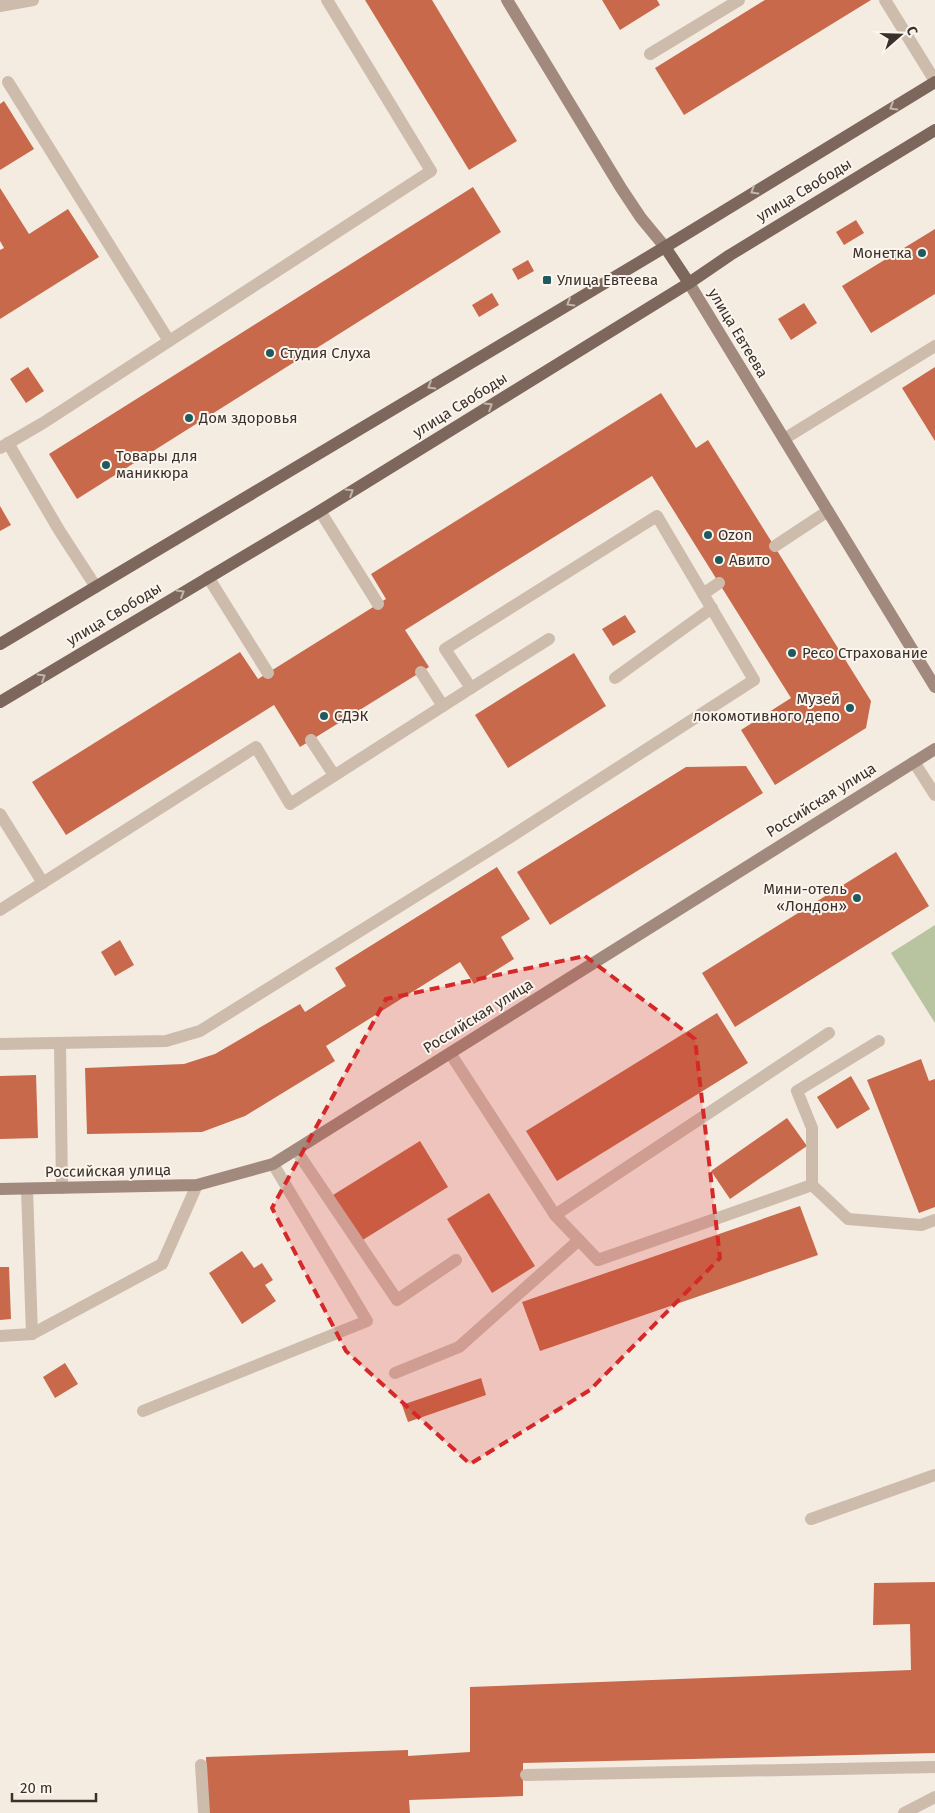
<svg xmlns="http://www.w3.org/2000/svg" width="935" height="1813" font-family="'Fira Sans',sans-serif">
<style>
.green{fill:#b8c4a0}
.building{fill:#c8694b}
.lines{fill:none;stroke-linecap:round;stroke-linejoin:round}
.lane{stroke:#cdbbac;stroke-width:12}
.secondary{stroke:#a18a7d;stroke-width:12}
.primary{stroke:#7d675c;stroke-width:12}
.oneway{stroke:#c2b5ac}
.marked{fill:#d62828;fill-opacity:0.2;stroke:#d62828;stroke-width:4;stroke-dasharray:10 6;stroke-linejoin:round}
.poi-dot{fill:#1f5a5e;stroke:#fbf5ee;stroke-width:2}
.labels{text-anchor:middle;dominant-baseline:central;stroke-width:4;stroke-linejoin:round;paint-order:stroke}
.street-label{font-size:15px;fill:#3b302b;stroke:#fbf5ee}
.poi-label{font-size:15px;fill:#3b302b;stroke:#fbf5ee;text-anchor:start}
</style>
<rect width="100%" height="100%" fill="#f4ebe1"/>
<path class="green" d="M935 925V1023L891 953Z"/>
<g class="building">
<path d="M365 0H432L517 141 469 170Z"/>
<path d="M602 0H657L660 5 620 30Z"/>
<path d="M765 0H871L684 115 655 68Z"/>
<path d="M4 101 34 149 0 170V104Z"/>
<path d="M473 187 501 232 77 499 49 454Z"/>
<path d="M0 188 29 234 68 209 99 257 0 319V250L4 248 0 241Z"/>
<path d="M856 220 864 233 844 245 836 232Z"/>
<path d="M935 229V294L871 333 842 286Z"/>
<path d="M528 260 534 271 518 280 512 269Z"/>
<path d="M492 293 499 305 479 317 472 305Z"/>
<path d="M804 303 817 323 791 340 778 319Z"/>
<path d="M28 367 44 391 26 403 10 379Z"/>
<path d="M935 367V441L902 388Z"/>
<path d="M661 393 696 448 708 440 871 701 866 728 775 785 741 730 791 698 652 476 405 630 429 667 300 747 274 705 66 835 32 782 240 652 258 679 386 599 371 574Z"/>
<path d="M0 506 11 525 0 531Z"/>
<path d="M625 615 636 632 613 646 602 629Z"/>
<path d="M574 653 606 706 508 768 475 715Z"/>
<path d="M746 766 763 793 550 925 517 872 686 767Z"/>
<path d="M896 852 929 906 735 1027 702 973Z"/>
<path d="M497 867 530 919 501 937 514 959 474 984 460 962 326 1046 335 1061 245 1116 202 1132 87 1134 85 1068 184 1064 215 1054 300 1004 305 1012 346 986 335 968Z"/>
<path d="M120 940 134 965 115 976 101 952Z"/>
<path d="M717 1013 748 1063 557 1181 526 1131Z"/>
<path d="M921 1059 929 1081 935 1079V1207L919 1213 867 1080Z"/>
<path d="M36 1075 38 1138 0 1139V1076Z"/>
<path d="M851 1076 870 1109 837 1129 817 1097Z"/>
<path d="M787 1118 807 1146 730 1199 711 1171Z"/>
<path d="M420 1141 448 1187 361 1241 333 1195Z"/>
<path d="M489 1193 535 1266 492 1293 447 1219Z"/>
<path d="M800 1206 818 1255 540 1351 522 1302Z"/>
<path d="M242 1251 254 1268 262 1263 273 1280 265 1285 276 1301 242 1324 209 1273Z"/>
<path d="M0 1267H9L11 1319 0 1320Z"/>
<path d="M65 1363 78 1384 55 1398 43 1377Z"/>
<path d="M481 1378 486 1395 408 1422 402 1405Z"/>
<path d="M935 1582V1753L523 1763V1796L409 1800 410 1813H208L206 1757 408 1750V1756L470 1752V1687L911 1670 910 1624 873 1625 874 1583Z"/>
</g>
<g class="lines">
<g class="lane">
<path d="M885 0 935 81"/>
<path d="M0 6 33 0"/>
<path d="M650 54 739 0"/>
<path d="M8 82 169 341"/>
<path d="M784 439 935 346"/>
<path d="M8 443 59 530 96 587"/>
<path d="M0 448 43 423 431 171 327 0"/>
<path d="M320 511 378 604"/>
<path d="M775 546 828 511"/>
<path d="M208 577 268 673"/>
<path d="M703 594 719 583"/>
<path d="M421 672 443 706"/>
<path d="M615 678 712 608"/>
<path d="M471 688 549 639"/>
<path d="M311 740 334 775"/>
<path d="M914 762 935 795"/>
<path d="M0 814 43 883"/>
<path d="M0 910 256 747 290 804 471 688 445 649 657 516 754 680 501 843 200 1031 166 1041 0 1044"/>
<path d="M60 1043 62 1188"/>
<path d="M450 1053 555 1215 829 1033"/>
<path d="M296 1150 397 1300 456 1260"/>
<path d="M812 1185V1128L797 1091 879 1041"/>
<path d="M27 1189 32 1334"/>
<path d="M555 1215 598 1260 812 1185 848 1219 921 1225 935 1220"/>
<path d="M0 1336 32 1334 162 1264 197 1185"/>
<path d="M395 1373 459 1347 579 1240"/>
<path d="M143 1411 367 1321 273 1164"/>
<path d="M811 1519 935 1475"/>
<path d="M201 1765 204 1813"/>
<path d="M526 1775 935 1767"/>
<path d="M904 1813 935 1797"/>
</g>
<g class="secondary">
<path d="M507 0 621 188 641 218 665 247"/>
<path d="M689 283 935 687"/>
<path d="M0 1189 197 1185 273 1164 935 749"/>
</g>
<g class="primary">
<path d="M665 247 689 283"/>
<path d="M0 644 665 247 935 82"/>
<path d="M0 702 320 511 689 283 730 255 935 130"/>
</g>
</g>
<defs><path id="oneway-chevron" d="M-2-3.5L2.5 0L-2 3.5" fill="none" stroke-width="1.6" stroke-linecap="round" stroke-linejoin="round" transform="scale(1.25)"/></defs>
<g class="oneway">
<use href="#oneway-chevron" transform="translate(893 107) rotate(149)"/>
<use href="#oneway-chevron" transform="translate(754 191) rotate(149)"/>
<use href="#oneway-chevron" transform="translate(570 303) rotate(149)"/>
<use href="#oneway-chevron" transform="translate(431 386) rotate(149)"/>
<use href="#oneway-chevron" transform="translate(489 406) rotate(-32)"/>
<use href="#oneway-chevron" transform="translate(350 492) rotate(-32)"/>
<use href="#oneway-chevron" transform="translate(181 593) rotate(-31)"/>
<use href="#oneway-chevron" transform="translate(42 677) rotate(-31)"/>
</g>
<path class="marked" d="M585 956 695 1039 720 1258 590 1390 470 1464 346 1351 272 1208 386 999Z"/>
<g class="poi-dot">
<circle cx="922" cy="253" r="5"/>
<rect x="542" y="275" width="10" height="10" rx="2.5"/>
<circle cx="270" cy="353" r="5"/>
<circle cx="189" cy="418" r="5"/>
<circle cx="106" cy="465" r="5"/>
<circle cx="708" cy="535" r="5"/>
<circle cx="719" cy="560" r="5"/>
<circle cx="792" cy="653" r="5"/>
<circle cx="850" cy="708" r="5"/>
<circle cx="324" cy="716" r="5"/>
<circle cx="857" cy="898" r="5"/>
</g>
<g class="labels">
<g class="street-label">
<text transform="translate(804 190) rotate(-31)">улица Свободы</text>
<text transform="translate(738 333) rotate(59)">улица Евтеева</text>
<text transform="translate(460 405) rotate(-32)">улица Свободы</text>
<text transform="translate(114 614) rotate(-31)">улица Свободы</text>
<text transform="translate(821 800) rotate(-32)">Российская улица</text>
<text transform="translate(478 1016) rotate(-32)">Российская улица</text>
<text transform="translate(108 1171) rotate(-1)">Российская улица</text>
</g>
<g class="poi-label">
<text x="912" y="253" text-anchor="end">Монетка</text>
<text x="557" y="280">Улица Евтеева</text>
<text x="280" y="353">Студия Слуха</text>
<text x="199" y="418">Дом здоровья</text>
<text x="116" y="456">Товары для<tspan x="116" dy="17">маникюра</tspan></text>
<text x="718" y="535">Ozon</text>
<text x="729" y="560">Авито</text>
<text x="802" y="653">Ресо Страхование</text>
<text x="840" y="699" text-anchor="end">Музей<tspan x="840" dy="17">локомотивного депо</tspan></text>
<text x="334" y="716">СДЭК</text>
<text x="847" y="889" text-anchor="end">Мини-отель<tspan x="847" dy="17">«Лондон»</tspan></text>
</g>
</g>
<g transform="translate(900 35) rotate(70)" stroke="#fbf5ee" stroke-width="4" paint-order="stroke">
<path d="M0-4L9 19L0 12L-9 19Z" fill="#3b302b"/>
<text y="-8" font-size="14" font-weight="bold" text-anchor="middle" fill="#3b302b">С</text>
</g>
<path d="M12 1793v8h84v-8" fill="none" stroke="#3b302b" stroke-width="2.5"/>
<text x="20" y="1793" font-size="15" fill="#3b302b" stroke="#fbf5ee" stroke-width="4" paint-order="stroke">20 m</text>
</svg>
